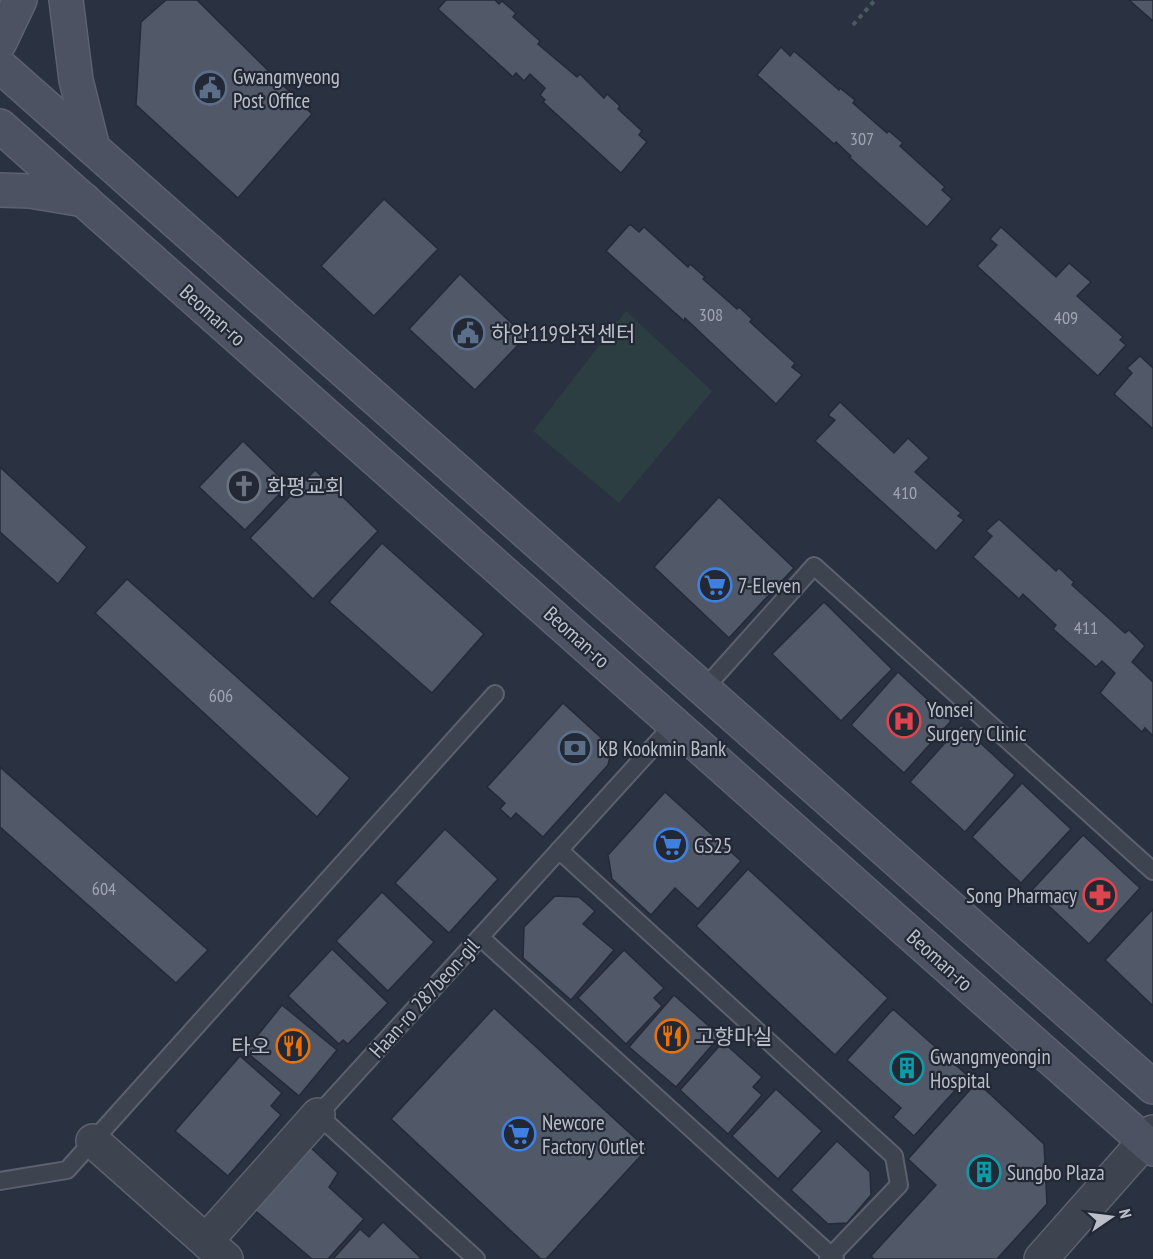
<svg xmlns="http://www.w3.org/2000/svg" width="1153" height="1259" font-family="'PT Sans Narrow','Noto Sans KR',sans-serif">
<style>
.green{fill:#2d3e42}
.building{fill:#515868;stroke:#252a37;stroke-width:1.5}
.lines{fill:none;stroke-linecap:round;stroke-linejoin:round}
.service-casing{stroke:#5c616d;stroke-width:20}
.minor-casing{stroke:#5c616d;stroke-width:36}
.tertiary-casing{stroke:#5c616d;stroke-width:36}
.secondary-casing{stroke:#5c616d;stroke-width:36}
.path{stroke:#4c5b60;stroke-width:4;stroke-dasharray:4.5 4.5;stroke-linecap:butt}
.service{stroke:#3e4350;stroke-width:16}
.minor{stroke:#3e4350;stroke-width:33}
.tertiary{stroke:#3e4350;stroke-width:33}
.secondary{stroke:#4d5262;stroke-width:33}
.labels{text-anchor:middle;dominant-baseline:central;stroke-width:4.5;stroke-linejoin:round;paint-order:stroke}
.number-label{font-size:18px;fill:#a0a5b2}
.poi-label{font-size:21px;fill:#bbbfca;stroke:#232835;text-anchor:start}
.street-label{font-size:21px;fill:#bbbfca;stroke:#232835}
</style>
<rect width="100%" height="100%" fill="#2a3140"/>
<path class="green" d="M626 311 712 391 619 503 533 431Z"/>
<g class="building">
<path d="M166 0H197L312 114 238 198 136 105 141 22Z"/>
<path d="M446 0H495L499 4 502 1 516 13 513 17 540 41 538 44 577 77 580 74 604 98 607 94 620 106 618 109 642 131 639 135 647 142 621 173 543 102 545 100 540 95 545 88 530 74 524 81 516 73 513 77 438 9Z"/>
<path d="M1129 0H1153V21Z"/>
<path d="M781 47 790 56 794 51 839 90 840 88 855 100 853 103 887 133 889 131 903 143 900 146 945 187 942 190 952 199 927 227 849 157 851 156 836 142 834 144 757 75Z"/>
<path d="M384 199 438 249 374 316 321 266Z"/>
<path d="M630 224 639 232 644 227 688 267 690 264 705 277 703 279 737 309 739 307 752 319 750 322 795 363 792 367 802 375 776 404 685 318 684 321 606 251Z"/>
<path d="M1001 227 1056 277 1069 263 1091 282 1077 296 1123 337 1120 340 1126 345 1098 376 977 266 997 245 990 239Z"/>
<path d="M460 274 526 337 475 390 409 329Z"/>
<path d="M1140 356 1153 368V429L1114 394 1132 373 1127 368Z"/>
<path d="M840 402 894 453 908 438 929 458 915 472 961 513 958 516 964 520 936 551 815 441 835 420 828 415Z"/>
<path d="M243 441 288 485 245 530 199 487Z"/>
<path d="M0 467 87 547 58 584 0 532Z"/>
<path d="M315 470 378 531 313 599 250 538Z"/>
<path d="M719 497 794 568 729 638 654 567Z"/>
<path d="M999 519 1056 571 1059 568 1074 582 1072 585 1125 633 1129 630 1145 646 1132 662 1153 682V736L1145 728 1142 732 1100 693 1115 673 1102 661 1096 667 1053 629 1056 625 1023 594 1019 599 973 557 992 536 986 531Z"/>
<path d="M382 543 484 634 432 693 329 602Z"/>
<path d="M127 579 350 778 317 817 95 613Z"/>
<path d="M824 602 892 669 841 721 772 654Z"/>
<path d="M898 672 951 721 904 773 851 725Z"/>
<path d="M563 703 607 743 611 752 608 765 543 837 516 813 511 819 500 809 505 803 487 787Z"/>
<path d="M961 725 1015 775 965 832 910 782Z"/>
<path d="M0 767 208 950 176 983 0 827Z"/>
<path d="M1022 783 1071 829 1021 883 972 837Z"/>
<path d="M665 792 741 861 698 909 675 888 651 915 612 879 608 855Z"/>
<path d="M445 829 498 879 449 933 395 883Z"/>
<path d="M1083 835 1140 888 1089 944 1032 890Z"/>
<path d="M748 869 888 998 835 1055 696 926Z"/>
<path d="M382 892 434 942 388 991 336 941Z"/>
<path d="M555 896 579 897 595 911 583 924 614 950 571 1000 523 958 524 927Z"/>
<path d="M1153 909V1006L1105 960Z"/>
<path d="M332 949 388 1003 348 1044 343 1040 339 1044 288 996Z"/>
<path d="M624 950 664 988 654 998 662 1006 626 1044 578 998Z"/>
<path d="M674 995 720 1036 676 1087 629 1047Z"/>
<path d="M282 1005 337 1050 299 1096 245 1051Z"/>
<path d="M494 1008 647 1149 546 1259H541L391 1119Z"/>
<path d="M893 1009 968 1076 914 1136 893 1117 901 1108 847 1060Z"/>
<path d="M723 1042 762 1077 753 1087 762 1095 728 1134 680 1090Z"/>
<path d="M240 1056 282 1093 271 1106 281 1115 228 1176 175 1131Z"/>
<path d="M977 1082 1044 1144 1047 1204 997 1259H874L871 1256 936 1185 908 1159Z"/>
<path d="M776 1089 822 1131 778 1179 732 1136Z"/>
<path d="M837 1141 870 1172 871 1195 847 1223 828 1224 791 1190Z"/>
<path d="M309 1146 338 1173 329 1187 364 1219 328 1259H312L253 1209Z"/>
<path d="M383 1222 422 1259H333L360 1229 369 1237Z"/>
</g>
<g class="lines">
<g class="service-casing">
<g id="service">
<path d="M704 689 814 566 1153 871"/>
<path d="M559 850 894 1156 899 1185 828 1259"/>
<path d="M480 937 835 1259"/>
<path d="M0 1181 67 1170 495 694"/>
<path d="M476 1259 318 1115 674 724"/>
</g>
</g>
<g class="minor-casing">
<g id="minor">
<path d="M93 1141 226 1259"/>
<path d="M206 1241 318 1115"/>
</g>
</g>
<g class="tertiary-casing">
<path id="tertiary" d="M1041 1259 1153 1132"/>
</g>
<g class="secondary-casing">
<g id="secondary">
<path d="M66 0 76 80 93 148"/>
<path d="M0 42 20 0"/>
<path d="M0 66 1153 1087"/>
<path d="M0 126 1153 1149"/>
<path d="M0 190 30 191 84 200"/>
</g>
</g>
<path class="path" d="M853 25 875 0"/>
<use href="#service" class="service"/>
<use href="#minor" class="minor"/>
<use href="#tertiary" class="tertiary"/>
<use href="#secondary" class="secondary"/>
</g>
<defs>
<g id="civic-ring" transform="scale(1.725)"><circle r="9.5" fill="#232835" stroke="#5c6f8a" stroke-width="1.5"/><path d="M-.6-6.5H3V-4.5H.6V-3L4-1V1h2V6H-6V1h2V-1L-.6-3ZM-1.2 2.5V6h2.4V2.5Z" fill="#5c6f8a"/></g>
<g id="church-ring" transform="scale(1.725)"><circle r="9.5" fill="#232835" stroke="#6b7280" stroke-width="1.5"/><path d="M-1.2-6h2.4v3.5h3.3v2.4h-3.3V6h-2.4V-.1h-3.3v-2.4h3.3Z" fill="#6b7280"/></g>
<g id="supermarket-ring" transform="scale(1.725)"><circle r="9.5" fill="#232835" stroke="#3f7fe0" stroke-width="1.5"/><path d="M-6-5.5h2.5l.6 2H6L4.5 2H-2.5L-4.4-4H-6ZM-1.5 3.2a1.3 1.3 0 1 0 .1 0ZM3 3.2a1.3 1.3 0 1 0 .1 0Z" fill="#3f7fe0"/></g>
<g id="hospital-ring" transform="scale(1.725)"><circle r="9.5" fill="#232835" stroke="#e0444e" stroke-width="1.5"/><path d="M-5-5h3v3.5h4V-5h3V5h-3V1.5h-4V5h-3Z" fill="#e0444e"/></g>
<g id="bank-ring" transform="scale(1.725)"><circle r="9.5" fill="#232835" stroke="#5c6f8a" stroke-width="1.5"/><path d="M-6-4H6V4H-6ZM0-2.3a2.3 2.3 0 1 0 0 4.6a2.3 2.3 0 1 0 0-4.6Z" fill="#5c6f8a"/></g>
<g id="pharmacy-ring" transform="scale(1.725)"><circle r="9.5" fill="#232835" stroke="#e0444e" stroke-width="1.5"/><path d="M-2-6h4v4h4v4h-4v4h-4v-4h-4v-4h4Z" fill="#e0444e"/></g>
<g id="restaurant-ring" transform="scale(1.725)"><circle r="9.5" fill="#232835" stroke="#e8710a" stroke-width="1.5"/><path d="M-5-6h1v4h1v-4h1v4h1v-4h1v5L-1.5 .5V6h-2V.5L-5-1ZM5-6V6H3V1.5H1.5Q1.5-4 5-6Z" fill="#e8710a"/></g>
<g id="building-ring" transform="scale(1.725)"><circle r="9.5" fill="#232835" stroke="#0f9aa8" stroke-width="1.5"/><path d="M-4-6H4V6H1V3H-1V6H-4ZM-2.5-4.3h1.7v1.8h-1.7ZM.8-4.3h1.7v1.8H.8ZM-2.5-1h1.7V.8h-1.7ZM.8-1h1.7V.8H.8Z" fill="#0f9aa8"/></g>
</defs>
<g fill-rule="evenodd">
<use href="#civic-ring" x="210" y="88"/>
<use href="#civic-ring" x="468" y="333"/>
<use href="#church-ring" x="244" y="486"/>
<use href="#supermarket-ring" x="715" y="585"/>
<use href="#hospital-ring" x="904" y="721"/>
<use href="#bank-ring" x="575" y="748"/>
<use href="#supermarket-ring" x="671" y="845"/>
<use href="#pharmacy-ring" x="1100" y="895"/>
<use href="#restaurant-ring" x="672" y="1036"/>
<use href="#restaurant-ring" x="293" y="1046"/>
<use href="#building-ring" x="907" y="1068"/>
<use href="#supermarket-ring" x="519" y="1134"/>
<use href="#building-ring" x="984" y="1172"/>
</g>
<g class="labels">
<g class="number-label">
<text x="862" y="138">307</text>
<text x="711" y="314">308</text>
<text x="1066" y="317">409</text>
<text x="905" y="492">410</text>
<text x="1086" y="627">411</text>
<text x="221" y="695">606</text>
<text x="104" y="888">604</text>
</g>
<g class="poi-label">
<text x="233" y="76">Gwangmyeong<tspan x="233" dy="24">Post Office</tspan></text>
<text x="491" y="333">하안119안전센터</text>
<text x="267" y="486">화평교회</text>
<text x="738" y="585">7-Eleven</text>
<text x="927" y="709">Yonsei<tspan x="927" dy="24">Surgery Clinic</tspan></text>
<text x="598" y="748">KB Kookmin Bank</text>
<text x="694" y="845">GS25</text>
<text x="1077" y="895" text-anchor="end">Song Pharmacy</text>
<text x="695" y="1036">고향마실</text>
<text x="270" y="1046" text-anchor="end">타오</text>
<text x="930" y="1056">Gwangmyeongin<tspan x="930" dy="24">Hospital</tspan></text>
<text x="542" y="1122">Newcore<tspan x="542" dy="24">Factory Outlet</tspan></text>
<text x="1007" y="1172">Sungbo Plaza</text>
</g>
<g class="street-label">
<text transform="translate(213 315) rotate(42)">Beoman-ro</text>
<text transform="translate(577 637) rotate(42)">Beoman-ro</text>
<text transform="translate(940 960) rotate(42)">Beoman-ro</text>
<text transform="translate(424 998) rotate(-48)">Haan-ro 287beon-gil</text>
</g>
</g>
<g transform="translate(1111 1217) rotate(76)" stroke="#232835" stroke-width="4.5" paint-order="stroke">
<path d="M0-4.5L10 22L0 15L-10 22Z" fill="#bbbfca"/>
<text y="-9" font-size="16" font-weight="bold" text-anchor="middle" fill="#bbbfca">N</text>
</g>
</svg>
